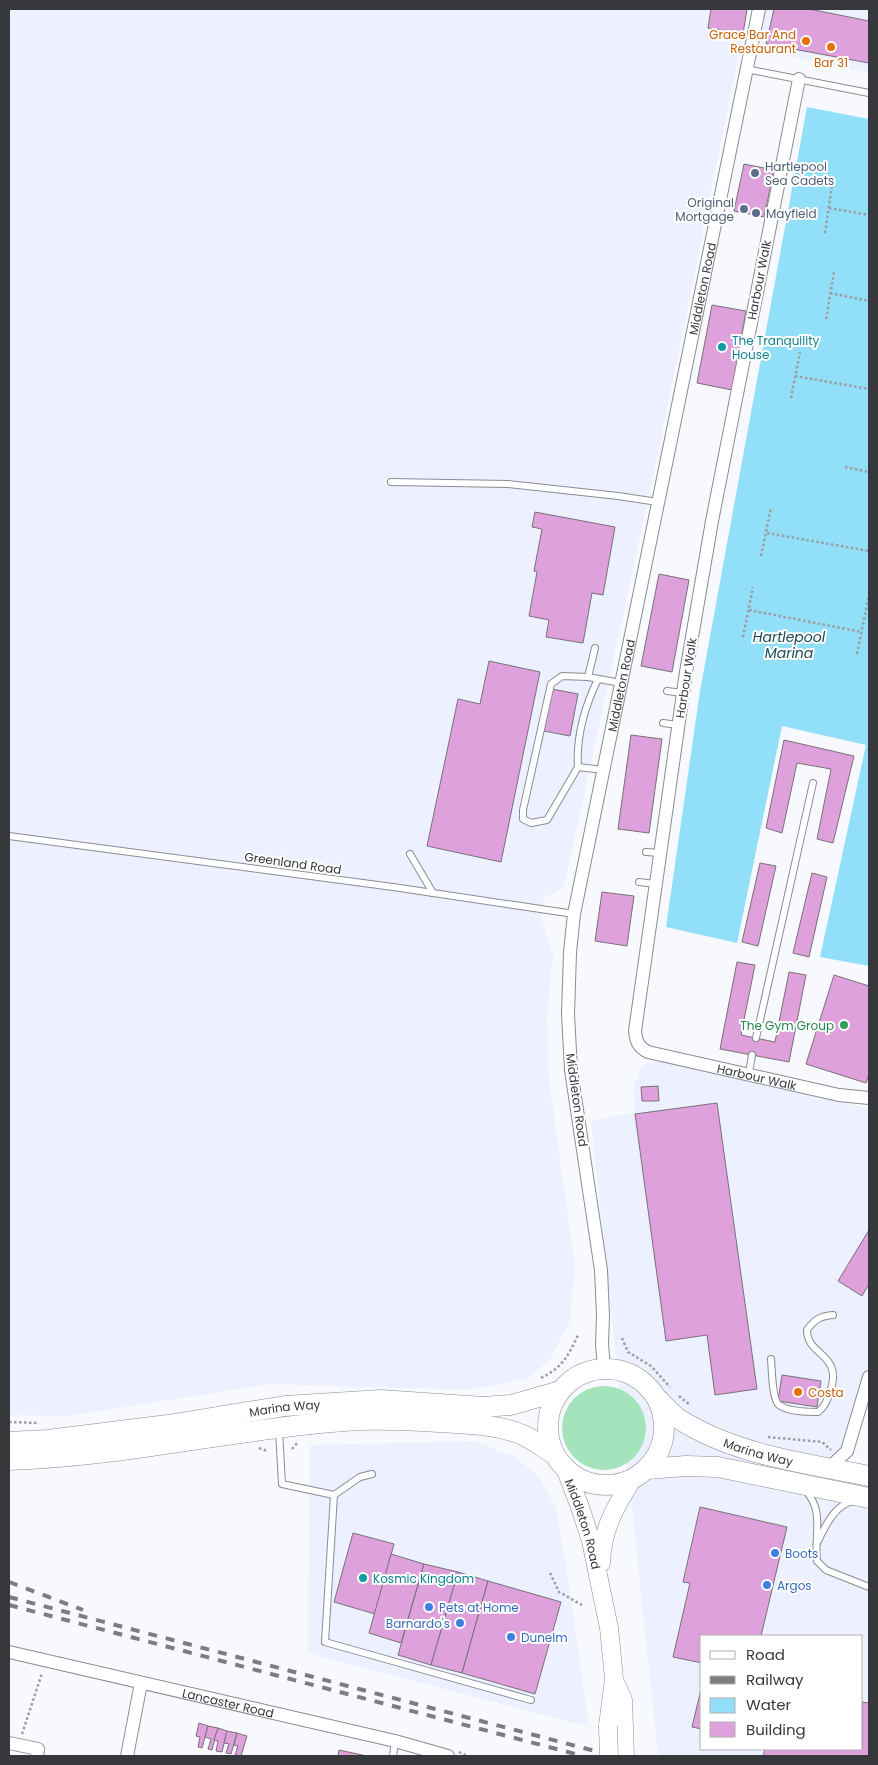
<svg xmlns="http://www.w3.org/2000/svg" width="878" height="1765" font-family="Poppins,sans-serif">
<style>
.built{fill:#edf0fe;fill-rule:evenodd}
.green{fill:#a4e3bb}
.water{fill:#91dff8}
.building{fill:#dea1db;stroke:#787178}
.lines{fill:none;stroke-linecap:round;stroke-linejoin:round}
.service-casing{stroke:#8a8c95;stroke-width:8}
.minor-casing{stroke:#8a8c95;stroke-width:14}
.secondary-casing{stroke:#8a8c95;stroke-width:19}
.trunk-casing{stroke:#8a8c95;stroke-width:21}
.path{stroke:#9b9da1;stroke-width:2.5;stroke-dasharray:2.5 2.5;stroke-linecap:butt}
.service{stroke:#fff;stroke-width:6}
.minor{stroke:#fff;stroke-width:12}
.secondary{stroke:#fff;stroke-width:18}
.trunk{stroke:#fff;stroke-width:20}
.rail{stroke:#7c7d81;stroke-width:4;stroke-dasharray:9 9;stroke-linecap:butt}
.secondary-bridge-casing{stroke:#8a8c95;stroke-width:19;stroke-linecap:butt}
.secondary-bridge{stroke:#fff;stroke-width:18}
.food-dot{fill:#e8710a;stroke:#fff;stroke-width:2}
.service-dot{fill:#5c6f8a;stroke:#fff;stroke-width:2}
.culture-dot{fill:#0f9aa8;stroke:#fff;stroke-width:2}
.leisure-dot{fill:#2e9e5b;stroke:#fff;stroke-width:2}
.shop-dot{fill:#3f7fe0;stroke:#fff;stroke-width:2}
.labels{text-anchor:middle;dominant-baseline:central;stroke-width:4;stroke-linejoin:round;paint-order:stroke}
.food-label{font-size:12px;fill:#c56008;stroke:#fff;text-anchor:end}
.service-label{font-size:12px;fill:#4e5e75;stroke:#fff;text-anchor:start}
.street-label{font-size:12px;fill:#37383b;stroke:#fff}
.culture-label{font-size:12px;fill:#0d838f;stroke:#fff;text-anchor:start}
.leisure-label{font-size:12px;fill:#27864d;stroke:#fff;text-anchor:end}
.shop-label{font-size:12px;fill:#366cbe;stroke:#fff;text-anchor:start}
.water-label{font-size:14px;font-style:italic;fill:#1b4855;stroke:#fff}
</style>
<rect width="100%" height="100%" fill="#f7f9ff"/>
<g class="built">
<path d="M9 9H748L656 463 567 873 563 887 555 894 544 896 541 917 553 954 547 1015 549 1081 575 1266 570 1321 549 1361 525 1379 468 1390 271 1384 68 1416 9 1415Z"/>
<path d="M766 9H869V73L759 50Z"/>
<path d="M649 1062H664L780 1086 869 1109V1365L837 1480 869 1487V1756H668L658 1754 591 1121 635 1112 634 1084 642 1067ZM702 1636H862V1749H702Z"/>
<path d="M473 1441 513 1456 537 1474 556 1508 566 1564 589 1727 308 1653 310 1445Z"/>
</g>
<circle class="green" cx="604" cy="1428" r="42"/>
<path class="water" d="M807 107 869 119V966L820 957 866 745 782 726 737 943 666 927 700 691Z"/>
<g class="building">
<path d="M711 9H747L743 34 708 28Z"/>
<path d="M774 9H809L869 21V63L766 44Z"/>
<path d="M744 164 774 170 764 217 734 211Z"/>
<path d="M712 305 746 311 732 390 697 383Z"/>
<path d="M535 512 615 527 603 595 592 593 583 643 546 637 549 620 529 616 537 572 534 571 542 529 532 527Z"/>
<path d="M659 574 689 580 672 672 641 666Z"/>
<path d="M489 661 540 672 501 862 427 846 458 699 480 704Z"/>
<path d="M552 689 578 694 570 736 544 731Z"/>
<path d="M631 735 662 739 649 833 618 829Z"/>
<path d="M784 740 854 756 833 843 817 839 831 769 797 763 782 833 766 828Z"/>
<path d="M760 863 776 866 758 946 742 942Z"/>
<path d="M812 873 827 877 809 957 793 953Z"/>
<path d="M602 892 634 896 627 946 595 941Z"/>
<path d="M737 962 755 965 741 1035 775 1042 789 972 806 975 789 1062 720 1049Z"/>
<path d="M834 975 869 986V1074L866 1083 806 1064Z"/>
<path d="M658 1086 659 1101H642L641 1087Z"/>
<path d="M717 1103 757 1389 715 1395 707 1335 666 1341 635 1114Z"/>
<path d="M869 1230V1284L862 1296 838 1281Z"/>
<path d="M782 1375 821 1381 817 1407 778 1401Z"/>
<path d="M700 1507 787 1527 761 1636H702V1663L673 1657 690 1583 683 1582Z"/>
<path d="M353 1533 394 1544 375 1614 334 1602Z"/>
<path d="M391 1554 424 1564 401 1643 369 1633Z"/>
<path d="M424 1564 458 1572 431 1665 398 1655Z"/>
<path d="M458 1572 488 1581 462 1673 431 1665Z"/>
<path d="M488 1581 561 1602 535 1694 462 1673Z"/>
<path d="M702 1685V1729L692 1727Z"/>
<path d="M862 1702 869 1703V1756H763L765 1749H862Z"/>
<path d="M199 1723 208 1726 202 1748 198 1747 200 1737 196 1736Z"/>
<path d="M208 1726 218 1728 212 1750 208 1749 211 1739 205 1737Z"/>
<path d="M218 1728 227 1731 222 1752 216 1751 218 1741 214 1740Z"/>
<path d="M227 1731 237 1733 231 1754 226 1753 229 1744 224 1743Z"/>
<path d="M237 1733 247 1736 241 1756 235 1755 238 1746 234 1745Z"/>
<path d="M339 1750 367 1756H338Z"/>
</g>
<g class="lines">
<g class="service-casing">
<g id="service">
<path d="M746 69 869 93"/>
<path d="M391 482 508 484 618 496 658 502"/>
<path d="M588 677 595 648"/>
<path d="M667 691 683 693"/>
<path d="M663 723 678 725"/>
<path d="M578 767C576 737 585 706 598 679"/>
<path d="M604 770 578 767 547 820 531 823 523 819V810L551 684 562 676 588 677 621 683"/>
<path d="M9 836 393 887 574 914"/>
<path d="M646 852 660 853"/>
<path d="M410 854 433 893"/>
<path d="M639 882 655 884"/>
<path d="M756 1038 813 783"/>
<path d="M749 1073 752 1055"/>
<path d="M771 1359C772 1369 772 1400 779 1405 789 1412 807 1412 818 1412 825 1407 827 1400 830 1392 844 1353 807 1357 807 1330 814 1320 820 1316 833 1315"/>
<path d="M279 1431 282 1484 334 1495 360 1477 372 1474"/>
<path d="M805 1490C825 1511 814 1534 817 1561L826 1570 869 1587"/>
<path d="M334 1495 325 1642 531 1700"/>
<path d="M817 1543C825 1527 834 1505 853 1501"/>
<path d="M393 1756 395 1741"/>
</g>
</g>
<g class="minor-casing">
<g id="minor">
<path id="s1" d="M799 79 712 521 686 672 635 1031C636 1041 638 1047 648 1052L839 1095 869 1098"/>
<path id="s2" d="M604 1368 602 1344 603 1316 601 1270 571 1070 568 1014 570 952 574 914 759 9"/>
<path d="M829 1468 847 1451 869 1377"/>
<path id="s3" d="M9 1652 395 1741 448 1756"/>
<path d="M9 1743 38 1749 37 1756"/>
<path d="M127 1756 141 1683"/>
</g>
</g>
<g class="secondary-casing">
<g id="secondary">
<path id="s4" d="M565 1468 580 1507 591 1541 609 1628 614 1679 608 1726"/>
<path d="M601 1563C602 1530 615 1507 632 1480"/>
<path d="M615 1682 623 1700 625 1756"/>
</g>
</g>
<g class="trunk-casing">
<g id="trunk">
<circle cx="606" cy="1427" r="58"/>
<path id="s5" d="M659 1400C665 1406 671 1414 679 1419 735 1455 805 1463 869 1476"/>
<path id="s6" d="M9 1442 48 1440 168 1425 285 1406 381 1400 483 1407 511 1405 560 1391"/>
<path d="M9 1460C121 1457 232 1429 344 1421 375 1418 408 1420 439 1422 467 1424 499 1424 525 1436 535 1441 544 1448 554 1454"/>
<path d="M647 1469 686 1466 718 1467 869 1498"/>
</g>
</g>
<g class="path">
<path d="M829 208 869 215"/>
<path d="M825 233 832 185"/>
<path d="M830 293 869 301"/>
<path d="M826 319 834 272"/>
<path d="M795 376 869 389"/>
<path d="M791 398 800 352"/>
<path d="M845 467 869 472"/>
<path d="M767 533 869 551"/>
<path d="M761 556 771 508"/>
<path d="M749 610 862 632"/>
<path d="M743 637 753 587"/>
<path d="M857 654 869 595"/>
<path d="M622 1338 628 1352 651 1366 670 1387"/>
<path d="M541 1378C563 1367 568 1356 578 1335"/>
<path d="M679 1396 690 1405"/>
<path d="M9 1422 39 1423"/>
<path d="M768 1437 822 1442 831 1450"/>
<path d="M259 1448 267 1451"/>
<path d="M292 1449 298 1442"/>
<path d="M550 1573 559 1592 582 1605"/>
<path d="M22 1734 42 1673"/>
<path d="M459 1752 467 1756"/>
</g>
<use href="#service" class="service"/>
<use href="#minor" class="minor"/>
<use href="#secondary" class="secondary"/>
<use href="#trunk" class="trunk"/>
<g class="rail">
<path d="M9 1582 83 1610"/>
<path d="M9 1597 614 1756"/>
<path d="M9 1605 583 1756"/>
</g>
<g class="secondary-bridge-casing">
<path id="secondary-bridge" d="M608 1726 609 1756"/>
</g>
<use href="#secondary-bridge" class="secondary-bridge"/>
</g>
<g class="food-dot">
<circle cx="806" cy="41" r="5"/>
<circle cx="831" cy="47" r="5"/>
<circle cx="798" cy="1392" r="5"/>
</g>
<g class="service-dot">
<circle cx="755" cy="173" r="5"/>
<circle cx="744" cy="209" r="5"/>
<circle cx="756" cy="213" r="5"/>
</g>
<g class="culture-dot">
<circle cx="722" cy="347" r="5"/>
<circle cx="363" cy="1578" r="5"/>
</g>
<circle class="leisure-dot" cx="844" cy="1025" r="5"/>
<g class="shop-dot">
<circle cx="775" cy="1553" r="5"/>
<circle cx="767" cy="1585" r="5"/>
<circle cx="429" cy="1607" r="5"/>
<circle cx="460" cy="1623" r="5"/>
<circle cx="511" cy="1637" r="5"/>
</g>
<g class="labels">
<g class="food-label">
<text x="796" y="34">Grace Bar And<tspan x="796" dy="14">Restaurant</tspan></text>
<text x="831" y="62" text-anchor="middle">Bar 31</text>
<text x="808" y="1392" text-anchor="start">Costa</text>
</g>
<g class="service-label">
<text x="765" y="166">Hartlepool<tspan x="765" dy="14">Sea Cadets</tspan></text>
<text x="734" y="202" text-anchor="end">Original<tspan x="734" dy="14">Mortgage</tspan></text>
<text x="766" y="213">Mayfield</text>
</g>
<g class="street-label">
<text transform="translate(759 280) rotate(-79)">Harbour Walk</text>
<text stroke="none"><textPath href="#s2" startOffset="1095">Middleton Road</textPath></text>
<text transform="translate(686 678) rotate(-81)">Harbour Walk</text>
<text stroke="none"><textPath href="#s2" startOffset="690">Middleton Road</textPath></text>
<text transform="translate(293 863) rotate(8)">Greenland Road</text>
<text stroke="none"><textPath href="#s1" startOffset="1104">Harbour Walk</textPath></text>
<text transform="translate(577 1100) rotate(82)">Middleton Road</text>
<text stroke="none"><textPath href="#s6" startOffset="278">Marina Way</textPath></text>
<text stroke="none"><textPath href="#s5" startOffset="114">Marina Way</textPath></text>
<text stroke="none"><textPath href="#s4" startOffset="59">Middleton Road</textPath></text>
<text stroke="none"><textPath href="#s3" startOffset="225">Lancaster Road</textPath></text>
</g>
<g class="culture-label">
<text x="732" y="340">The Tranquility<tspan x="732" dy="14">House</tspan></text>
<text x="373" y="1578">Kosmic Kingdom</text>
</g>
<g class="leisure-label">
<text x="834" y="1025">The Gym Group</text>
</g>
<g class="shop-label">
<text x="785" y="1553">Boots</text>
<text x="777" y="1585">Argos</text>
<text x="439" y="1607">Pets at Home</text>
<text x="450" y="1623" text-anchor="end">Barnardo's</text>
<text x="521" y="1637">Dunelm</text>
</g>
<g class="water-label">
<text x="789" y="637">Hartlepool<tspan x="789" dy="16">Marina</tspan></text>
</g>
</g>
<rect width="878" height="1765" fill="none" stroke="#37383b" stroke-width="20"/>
<rect x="700" y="1635" width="162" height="115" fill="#ffffff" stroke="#afafb1"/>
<rect x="710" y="1651" width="25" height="8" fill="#ffffff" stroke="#afafb1"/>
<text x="746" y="1660" font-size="15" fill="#37383b">Road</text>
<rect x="710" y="1676" width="25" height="8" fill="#7c7d81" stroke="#afafb1"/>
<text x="746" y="1685" font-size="15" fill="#37383b">Railway</text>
<rect x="710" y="1698" width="25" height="15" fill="#91dff8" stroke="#afafb1"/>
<text x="746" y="1710" font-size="15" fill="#37383b">Water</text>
<rect x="710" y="1722" width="25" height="15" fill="#dea1db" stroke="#afafb1"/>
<text x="746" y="1735" font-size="15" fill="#37383b">Building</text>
</svg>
